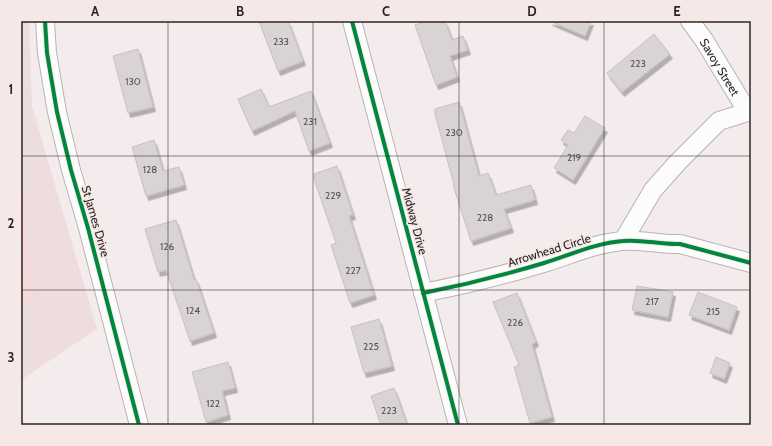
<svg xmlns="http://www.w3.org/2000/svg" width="772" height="446" font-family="Cabin,sans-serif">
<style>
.built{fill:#eeddde}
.green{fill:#f6d9da}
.building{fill:#d9d3d3;stroke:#c7c1c1;filter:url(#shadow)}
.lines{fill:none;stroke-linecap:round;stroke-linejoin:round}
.minor-casing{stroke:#bab4b4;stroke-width:20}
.minor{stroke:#fdfcfc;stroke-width:18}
.cycleway-casing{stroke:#f7e8e8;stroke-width:6}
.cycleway{stroke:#00873e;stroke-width:4}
.grid{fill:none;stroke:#2b2626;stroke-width:1;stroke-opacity:0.55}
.labels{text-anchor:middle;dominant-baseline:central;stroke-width:3.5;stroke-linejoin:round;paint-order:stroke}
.number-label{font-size:10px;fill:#585353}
.street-label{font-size:12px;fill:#2b2626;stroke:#f7e8e8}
.neatline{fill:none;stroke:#2b2626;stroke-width:1.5}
.grid-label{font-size:13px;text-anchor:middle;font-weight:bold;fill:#2b2626}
</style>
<defs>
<filter id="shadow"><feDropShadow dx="2.5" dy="4.5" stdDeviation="0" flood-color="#0004"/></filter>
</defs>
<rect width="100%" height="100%" fill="#f4ecec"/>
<path class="built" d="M21 21H29L32 106 97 329 21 380Z"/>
<path class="green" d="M21 175 34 302 21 303Z"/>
<g class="building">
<path d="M259 21H288L303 61 278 71Z"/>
<path d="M426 21H445L452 40 463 36 468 50 450 56 457 77 436 85 415 25Z"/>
<path d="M550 21H591L585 36Z"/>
<path d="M654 34 670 54 622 92 607 73Z"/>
<path d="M138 49 153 107 128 113 113 56Z"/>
<path d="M261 89 269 107 311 91 330 143 309 151 295 111 252 131 238 99Z"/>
<path d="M459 102 479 176 488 173 496 195 531 185 535 200 504 209 511 228 471 241 453 185H454L435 114V109Z"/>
<path d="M585 116 605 128 573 180 554 168 568 145 561 140 568 130 574 133Z"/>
<path d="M154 140 163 171 179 167 184 185 146 196 132 147Z"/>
<path d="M337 166 353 215 349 216 374 295 350 303 331 245 336 243 314 179V174Z"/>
<path d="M176 220 194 280 196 279 214 333 190 341 166 270 158 272 145 229Z"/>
<path d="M637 286 673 292 668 317 632 310Z"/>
<path d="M698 292 737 307 729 330 689 315Z"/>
<path d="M517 293 536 342 532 344 552 417 530 423 514 367 519 365 493 302Z"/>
<path d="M379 319 392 366 364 373 351 327Z"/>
<path d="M716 357 730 363 724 379 710 373Z"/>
<path d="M228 362 235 388 222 391 228 415 206 422 192 372Z"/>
<path d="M394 388 407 425H381L371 396Z"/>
</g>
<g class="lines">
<g class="minor-casing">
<g id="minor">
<path d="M45 21 47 53 57 112 71 170 88 228 139 425"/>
<path d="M352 21 458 425"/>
<path id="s1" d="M690 21 704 40 744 106 751 111"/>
<path d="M623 241 653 190 678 162 719 121 751 111"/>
<path d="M423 293C464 285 504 275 544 263 570 255 596 243 623 241 642 239 661 245 680 244L751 263"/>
</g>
</g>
<use href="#minor" class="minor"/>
<g class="cycleway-casing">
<g id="cycleway">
<path d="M45 21 47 53 57 112 71 170 88 228 139 425"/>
<path d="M352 21 458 425"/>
<path d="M423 293C464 285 504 275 544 263 570 255 596 243 623 241 642 239 661 245 680 244L751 263"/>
</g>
</g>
<use href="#cycleway" class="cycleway"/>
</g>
<path class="grid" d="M168 21V425M313 21V425M459 21V425M604 21V425M21 156H751M21 290H751"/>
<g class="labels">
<g class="number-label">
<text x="281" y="41">233</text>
<text x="638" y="63">223</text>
<text x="133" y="81">130</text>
<text x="310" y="121">231</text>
<text x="454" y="132">230</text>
<text x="574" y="157">219</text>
<text x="150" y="169">128</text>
<text x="333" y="195">229</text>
<text x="485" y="217">228</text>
<text x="167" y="246">126</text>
<text x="353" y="270">227</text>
<text x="652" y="301">217</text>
<text x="193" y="310">124</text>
<text x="713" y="311">215</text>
<text x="515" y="322">226</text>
<text x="371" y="346">225</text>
<text x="213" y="403">122</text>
<text x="389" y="410">223</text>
</g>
<g class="street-label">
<text stroke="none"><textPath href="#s1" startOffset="55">Savoy Street</textPath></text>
<text transform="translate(96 221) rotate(74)">St James Drive</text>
<text transform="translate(415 221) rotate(75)">Midway Drive</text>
<text transform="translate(549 250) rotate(-17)">Arrowhead Circle</text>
</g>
</g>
<rect width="772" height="446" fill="none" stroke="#f7e8e8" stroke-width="44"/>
<rect x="22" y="22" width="728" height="402" class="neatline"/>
<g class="grid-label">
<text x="95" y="16">A</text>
<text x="240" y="16">B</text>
<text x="386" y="16">C</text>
<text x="532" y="16">D</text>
<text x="677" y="16">E</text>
<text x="11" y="94">1</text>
<text x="11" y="228">2</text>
<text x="11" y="362">3</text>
</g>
</svg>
